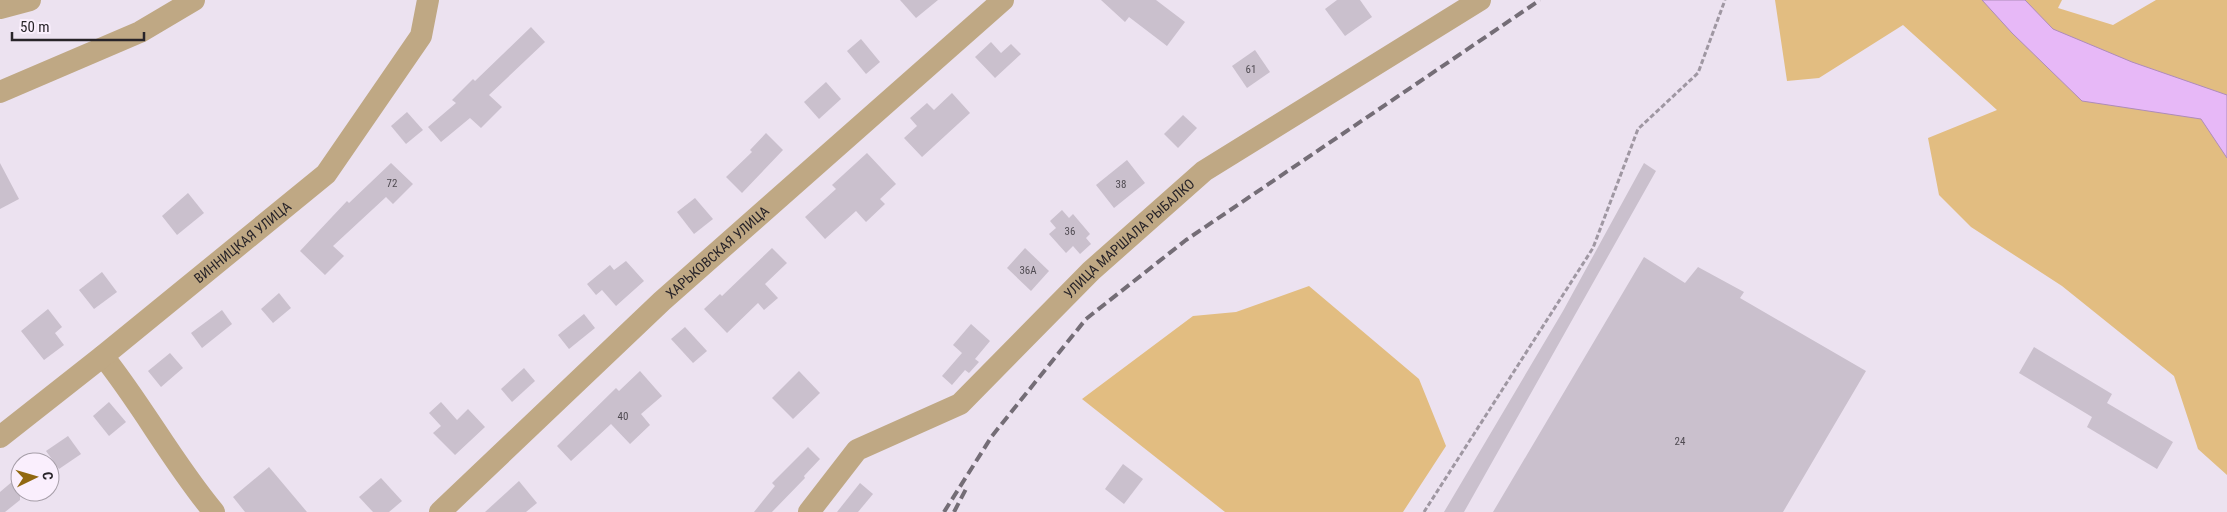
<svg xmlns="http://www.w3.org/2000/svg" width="2227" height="512" font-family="'Roboto Condensed',sans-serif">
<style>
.green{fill:#e2bd81}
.water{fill:#e7b8f7;stroke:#ae8cb9}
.building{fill:#cac0cd}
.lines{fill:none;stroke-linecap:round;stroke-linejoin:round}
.path{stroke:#9f97a2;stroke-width:3;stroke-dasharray:5 2.5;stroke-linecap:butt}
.minor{stroke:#bfa884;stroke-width:22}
.rail{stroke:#746d76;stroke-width:4;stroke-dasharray:10 5;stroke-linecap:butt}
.labels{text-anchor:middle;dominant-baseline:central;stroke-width:5;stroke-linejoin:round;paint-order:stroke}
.number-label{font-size:11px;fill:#504b52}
.street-label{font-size:14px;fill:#282429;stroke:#faeffd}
</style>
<rect width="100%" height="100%" fill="#ece2f0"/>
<g class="green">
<path d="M1775 0H2062L2058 8 2113 25 2156 0H2227V475L2198 449 2174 376 2062 286 1971 227 1939 195 1928 138 1997 110 1903 25 1819 78 1787 81Z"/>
<path d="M1309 286 1419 379 1446 446 1403 512H1225L1082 399 1193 316 1236 312Z"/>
</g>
<path class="water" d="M1982 0H2025L2053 29 2132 62 2227 95V158L2201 119 2082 101 2012 33Z"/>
<g class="building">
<path d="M900 0H938L916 18Z"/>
<path d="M1101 0H1156L1185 22 1167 46 1129 17 1125 22Z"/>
<path d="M1337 0H1360L1372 17 1345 36 1325 9Z"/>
<path d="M531 27 545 42 489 95 502 107 481 128 470 118 441 142 428 127 456 103 452 100 473 79 475 81Z"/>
<path d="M861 39 880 62 866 74 847 51Z"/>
<path d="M991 42 1001 53 1011 44 1021 54 995 78 975 57Z"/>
<path d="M1255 50 1270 72 1247 88 1232 66Z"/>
<path d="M826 82 841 99 819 119 804 102Z"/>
<path d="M952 93 970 113 922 157 904 138 917 126 910 118 927 103 934 110Z"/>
<path d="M407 112 423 130 406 144 391 126Z"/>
<path d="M1183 115 1197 128 1178 148 1164 134Z"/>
<path d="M766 133 783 150 742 193 726 177 752 152 750 150Z"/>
<path d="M867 153 896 184 880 199 885 204 866 222 856 211 825 239 805 217 836 189 832 185Z"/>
<path d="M1127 160 1145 183 1114 208 1096 185Z"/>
<path d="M0 163 19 199 0 209Z"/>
<path d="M391 163 413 184 393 204 386 197 333 246 344 256 325 275 300 251 347 201 349 203Z"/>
<path d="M1644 163 1656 171 1464 512H1444L1563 311Z"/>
<path d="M188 193 204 213 177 235 162 216Z"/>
<path d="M695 198 713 219 694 234 677 212Z"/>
<path d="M1062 210 1069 218 1073 214 1090 234 1086 238 1091 244 1080 254 1073 246 1066 253 1049 234 1056 228 1050 221Z"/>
<path d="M772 248 787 263 765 284 778 298 764 310 758 303 727 333 704 309 720 294 722 296Z"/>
<path d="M1025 248 1049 271 1031 291 1007 268Z"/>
<path d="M1644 257 1685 283 1698 267 1744 292 1740 298 1866 371 1783 512H1493Z"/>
<path d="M626 261 644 281 616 306 602 290 596 295 587 284 610 265 614 270Z"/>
<path d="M102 272 117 292 94 309 79 290Z"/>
<path d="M279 293 291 308 273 323 261 309Z"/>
<path d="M48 309 62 327 55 333 64 345 44 360 21 331Z"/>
<path d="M222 310 232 324 202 348 191 333Z"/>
<path d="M584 314 595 328 569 349 558 335Z"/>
<path d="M971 324 990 341 975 359 979 362 969 373 965 370 952 385 942 376 962 353 953 345Z"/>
<path d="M685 327 707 351 693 363 671 339Z"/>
<path d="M2034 347 2112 394 2107 403 2173 442 2157 469 2087 427 2092 417 2019 373Z"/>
<path d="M170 353 183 368 161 387 148 371Z"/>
<path d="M524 368 535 381 512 402 501 389Z"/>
<path d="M640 371 662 396 641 414 650 425 630 444 611 424 571 461 557 446 616 388 619 391Z"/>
<path d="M799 371 820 393 793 419 772 398Z"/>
<path d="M109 402 126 422 109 436 93 416Z"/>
<path d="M441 402 457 420 468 409 485 427 455 455 433 433 441 426 429 413Z"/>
<path d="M68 436 81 454 59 469 46 451Z"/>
<path d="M808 447 820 459 804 476 805 478 772 512H754L775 486 772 483Z"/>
<path d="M1123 464 1143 479 1124 504 1105 489Z"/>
<path d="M269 467 307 512H245L233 497Z"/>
<path d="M20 475V500L5 512H0V492Z"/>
<path d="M381 478 402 501 389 512H373L359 497Z"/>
<path d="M519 481 537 503 526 512H485Z"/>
<path d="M860 483 873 494 858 512H837Z"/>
</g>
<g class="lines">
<path class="path" d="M1424 512 1593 248 1638 129 1698 73 1725 0"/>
<g class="minor">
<path d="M0 8 30 0"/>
<path d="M0 92 140 32 194 0"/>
<path d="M103 356C143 406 173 463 214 512"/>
<path id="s1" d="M0 437 103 356 326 174 421 36 428 0"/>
<path id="s2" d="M440 512 662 301 1003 0"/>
<path id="s3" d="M809 512 857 450 960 404 1091 271 1204 171 1480 0"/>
</g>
<g class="rail">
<path d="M944 512 992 436 1086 319 1186 240 1540 0"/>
<path d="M954 512 967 487"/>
</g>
</g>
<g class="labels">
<g class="number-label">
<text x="1251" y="69">61</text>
<text x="392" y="183">72</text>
<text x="1121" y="184">38</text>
<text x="1070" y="231">36</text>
<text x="1028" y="270">36А</text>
<text x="623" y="416">40</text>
<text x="1680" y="441">24</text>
</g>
<g class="street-label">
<text stroke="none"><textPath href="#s3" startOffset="428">УЛИЦА МАРШАЛА РЫБАЛКО</textPath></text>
<text stroke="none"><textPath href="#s1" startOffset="311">ВИННИЦКАЯ УЛИЦА</textPath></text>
<text stroke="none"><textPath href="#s2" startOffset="380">ХАРЬКОВСКАЯ УЛИЦА</textPath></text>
</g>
</g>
<g transform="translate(35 477) rotate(85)"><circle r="24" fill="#faeffd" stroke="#a69ea8"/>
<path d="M0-4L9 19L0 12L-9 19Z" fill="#916810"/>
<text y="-8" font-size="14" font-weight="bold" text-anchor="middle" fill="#282429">С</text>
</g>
<path d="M12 32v8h132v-8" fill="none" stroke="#282429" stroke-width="2.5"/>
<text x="20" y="32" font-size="15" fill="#282429" stroke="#faeffd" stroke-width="4" paint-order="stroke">50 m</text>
</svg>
